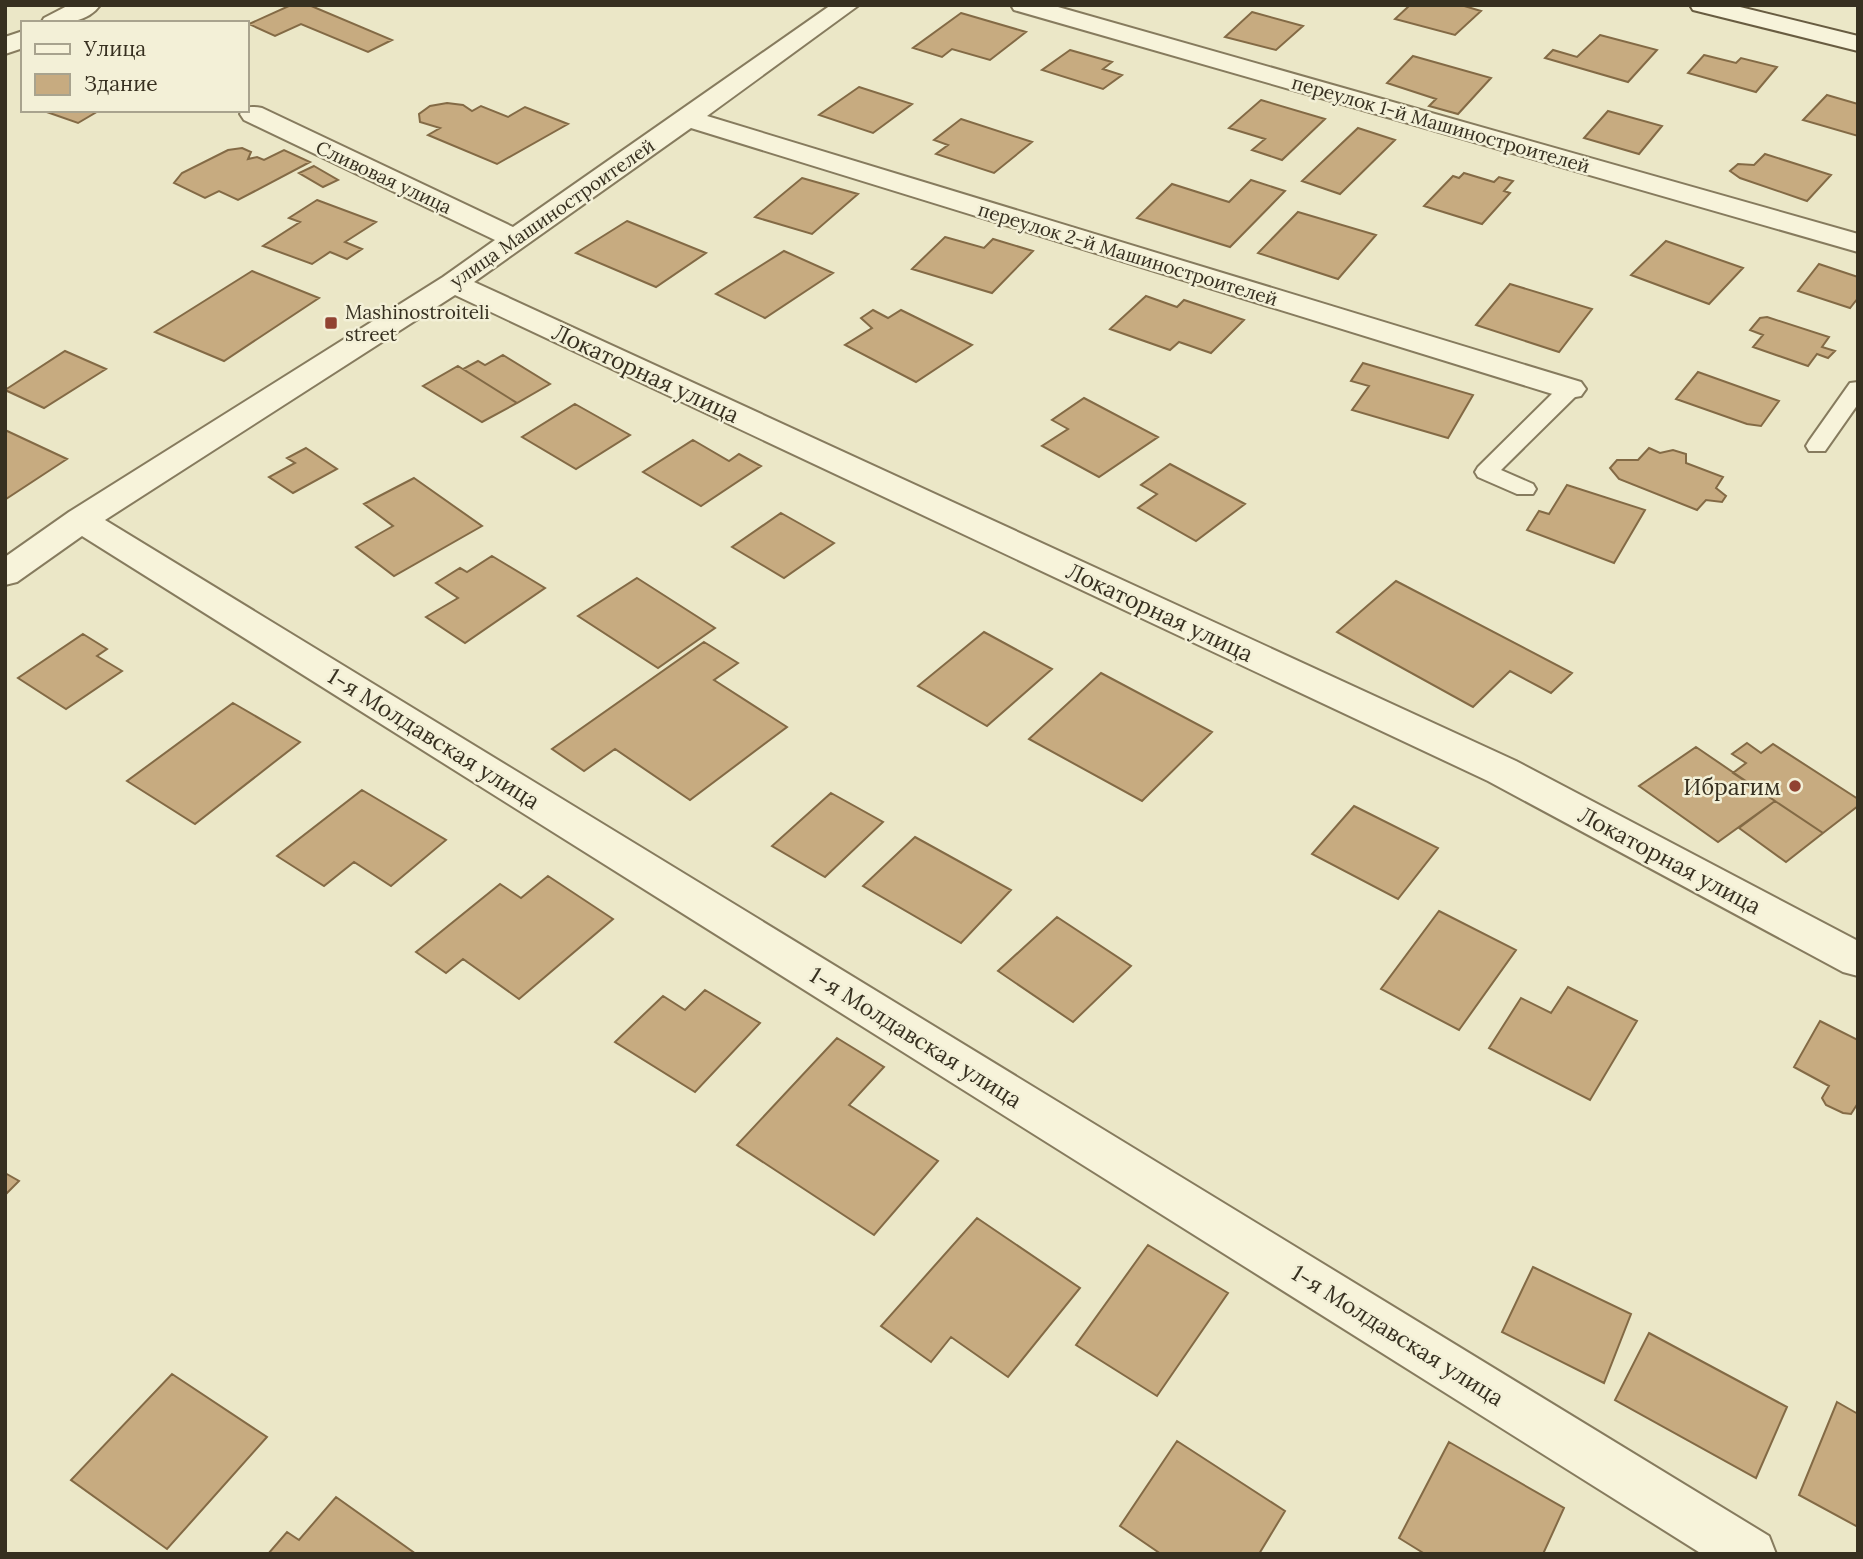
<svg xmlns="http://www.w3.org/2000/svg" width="1863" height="1559" font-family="Lora,serif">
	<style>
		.building { fill: #c7ab80; stroke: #836a45; stroke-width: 2 }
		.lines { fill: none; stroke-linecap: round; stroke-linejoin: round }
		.lane-casing { stroke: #867b5e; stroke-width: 4 }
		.street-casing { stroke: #867b5e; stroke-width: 4 }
		.secondary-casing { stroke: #685c41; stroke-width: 4 }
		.lane { fill: #f7f3da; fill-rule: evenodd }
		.street { fill: #f7f3da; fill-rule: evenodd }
		.secondary { fill: #f7f3da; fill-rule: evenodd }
		.poi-dot { fill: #914332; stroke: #f3f0d7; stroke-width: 2.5 }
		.labels { text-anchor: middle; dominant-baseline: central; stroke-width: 5; stroke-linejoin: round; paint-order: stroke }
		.far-street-label { font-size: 19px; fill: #373020; stroke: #f3f0d7 }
		.far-poi-label { font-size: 19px; fill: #373020; stroke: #f3f0d7; text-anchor: start }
		.street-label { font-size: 23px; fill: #373020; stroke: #f3f0d7 }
		.poi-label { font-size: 23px; fill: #373020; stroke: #f3f0d7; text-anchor: end }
	</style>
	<rect width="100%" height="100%" fill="#ebe7c7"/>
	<path class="building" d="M 291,5 L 309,5 L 392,40 L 368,52 L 301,24 L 275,36 L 249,24 Z
		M 1410,5 L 1461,5 L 1481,11 L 1455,35 L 1395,19 Z
		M 1252,12 L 1303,26 L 1276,50 L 1225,37 Z
		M 961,13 L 1026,32 L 990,60 L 952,49 L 942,57 L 913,48 Z
		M 1600,35 L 1657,50 L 1628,82 L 1545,58 L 1553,50 L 1577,57 Z
		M 1070,50 L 1112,62 L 1103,69 L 1122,75 L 1103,89 L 1042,70 Z
		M 1704,55 L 1736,63 L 1741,58 L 1777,67 L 1756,92 L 1688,73 Z
		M 1413,56 L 1491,78 L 1458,114 L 1429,106 L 1436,99 L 1387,83 Z
		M 859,87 L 912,104 L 873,133 L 819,115 Z
		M 1827,95 L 1858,104 L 1858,136 L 1803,120 Z
		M 1261,100 L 1325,119 L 1282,160 L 1252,150 L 1265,139 L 1229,128 Z
		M 447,103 L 463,105 L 472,111 L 481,106 L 508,117 L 525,107 L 568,124 L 497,164 L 428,135 L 440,128 L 420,122 L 419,114 L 430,106 Z
		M 41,110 L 100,110 L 78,123 Z
		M 1608,111 L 1662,126 L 1639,154 L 1584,138 Z
		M 961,119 L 1032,142 L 994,173 L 936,154 L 948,145 L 934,140 Z
		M 1358,128 L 1395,140 L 1340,194 L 1302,181 Z
		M 242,148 L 251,152 L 248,159 L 257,157 L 264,160 L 284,150 L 310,162 L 238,200 L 219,191 L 205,198 L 174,183 L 182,173 L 228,150 Z
		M 1765,154 L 1831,175 L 1807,201 L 1740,178 L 1730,171 L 1738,164 L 1754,165 Z
		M 314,166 L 338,180 L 323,187 L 299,173 Z
		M 1464,173 L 1494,182 L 1499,177 L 1513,181 L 1504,191 L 1510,193 L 1482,224 L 1424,206 L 1453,176 L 1459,178 Z
		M 802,178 L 858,194 L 812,234 L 755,217 Z
		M 1251,180 L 1285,191 L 1230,247 L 1137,218 L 1172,184 L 1229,202 Z
		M 317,200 L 376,222 L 345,242 L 362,249 L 347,259 L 330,252 L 312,264 L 263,246 L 300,222 L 289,218 Z
		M 1298,212 L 1376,235 L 1338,279 L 1258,253 Z
		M 627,221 L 706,253 L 656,287 L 576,253 Z
		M 945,237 L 984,248 L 993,239 L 1033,251 L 992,293 L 912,269 Z
		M 1666,241 L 1743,268 L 1709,304 L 1631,275 Z
		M 784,251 L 833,273 L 765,318 L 716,294 Z
		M 1819,264 L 1858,277 L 1858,298 L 1850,308 L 1798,291 Z
		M 252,271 L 319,298 L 224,361 L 155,332 Z
		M 1510,284 L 1592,309 L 1559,352 L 1476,325 Z
		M 1146,296 L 1177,307 L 1184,300 L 1244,320 L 1211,353 L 1179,342 L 1170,350 L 1110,329 Z
		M 873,310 L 888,318 L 901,310 L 972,345 L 916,382 L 845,345 L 872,328 L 861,318 Z
		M 1767,317 L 1829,337 L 1822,347 L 1835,351 L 1828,358 L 1817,354 L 1808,366 L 1753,347 L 1763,335 L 1750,330 L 1760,318 Z
		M 65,351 L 106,369 L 44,408 L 5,390 Z
		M 503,355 L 550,384 L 517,403 L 463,369 L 478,361 L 485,365 Z
		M 1363,363 L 1473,395 L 1448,438 L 1352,410 L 1369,386 L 1351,381 Z
		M 458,366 L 517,403 L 482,422 L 423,386 Z
		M 1698,372 L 1779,401 L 1761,426 L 1747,424 L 1676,399 Z
		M 1084,398 L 1158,437 L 1099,477 L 1042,446 L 1068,429 L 1052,420 Z
		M 575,404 L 630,435 L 576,469 L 522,437 Z
		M 5,430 L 67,459 L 6,499 L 5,499 Z
		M 693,440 L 729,461 L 739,454 L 761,466 L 701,506 L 643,472 Z
		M 306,448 L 337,469 L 293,493 L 269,477 L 295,463 L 287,458 Z
		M 1649,448 L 1660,453 L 1673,450 L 1686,454 L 1686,463 L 1723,477 L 1716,488 L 1726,496 L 1722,502 L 1706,500 L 1697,510 L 1619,479 L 1610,468 L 1617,460 L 1638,460 Z
		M 1170,464 L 1245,504 L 1196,541 L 1138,508 L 1157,494 L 1141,485 Z
		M 414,478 L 482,526 L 394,576 L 356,547 L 393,526 L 364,504 Z
		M 1567,485 L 1645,510 L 1614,563 L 1527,530 L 1539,511 L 1549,514 Z
		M 781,513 L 834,543 L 784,578 L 732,547 Z
		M 492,556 L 545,588 L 465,643 L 426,617 L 458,598 L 436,583 L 460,568 L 467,572 Z
		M 637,578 L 715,628 L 658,668 L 578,616 Z
		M 1396,581 L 1572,673 L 1551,693 L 1510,671 L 1473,707 L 1337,632 Z
		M 984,632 L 1052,669 L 987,726 L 918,686 Z
		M 83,634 L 107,649 L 97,656 L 122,671 L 66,709 L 18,678 Z
		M 704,642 L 738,663 L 714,680 L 787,727 L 690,800 L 615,749 L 584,771 L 552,749 Z
		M 1101,673 L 1212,732 L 1142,801 L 1029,739 Z
		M 233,703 L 300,742 L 195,824 L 127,781 Z
		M 1747,743 L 1761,753 L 1773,744 L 1858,799 L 1858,806 L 1823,833 L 1733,773 L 1746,763 L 1732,754 Z
		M 1696,747 L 1775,801 L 1718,842 L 1639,786 Z
		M 362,790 L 446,840 L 391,886 L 354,862 L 324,886 L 277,856 Z
		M 831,793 L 883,822 L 825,877 L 772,846 Z
		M 1775,801 L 1823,833 L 1786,862 L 1739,828 Z
		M 1354,806 L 1438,848 L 1398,899 L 1312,854 Z
		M 915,837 L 1011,890 L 961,943 L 863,886 Z
		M 548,876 L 613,919 L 519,999 L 463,959 L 446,973 L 416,952 L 500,884 L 521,898 Z
		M 1439,911 L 1516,950 L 1459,1030 L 1381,989 Z
		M 1057,917 L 1131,966 L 1073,1022 L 998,971 Z
		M 1568,987 L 1637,1021 L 1590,1100 L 1489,1048 L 1521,998 L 1551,1013 Z
		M 705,990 L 760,1023 L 695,1092 L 615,1042 L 663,996 L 685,1010 Z
		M 1820,1021 L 1858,1040 L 1858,1103 L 1851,1114 L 1843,1113 L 1826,1105 L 1822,1098 L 1829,1086 L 1794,1067 Z
		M 837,1038 L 884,1067 L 849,1105 L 938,1161 L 874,1235 L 737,1145 Z
		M 5,1173 L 19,1181 L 5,1195 Z
		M 977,1218 L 1080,1288 L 1008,1377 L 951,1337 L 931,1362 L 881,1326 Z
		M 1148,1245 L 1228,1293 L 1157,1396 L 1076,1345 Z
		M 1533,1267 L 1631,1314 L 1604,1383 L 1502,1332 Z
		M 1649,1333 L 1787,1407 L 1756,1478 L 1615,1400 Z
		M 172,1374 L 267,1437 L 167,1549 L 71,1480 Z
		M 1837,1402 L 1858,1414 L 1858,1527 L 1799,1495 Z
		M 1177,1441 L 1285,1511 L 1259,1554 L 1161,1554 L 1120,1526 Z
		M 1449,1442 L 1564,1508 L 1543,1554 L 1425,1554 L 1399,1538 Z
		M 336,1497 L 416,1554 L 268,1554 L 287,1532 L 299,1540 Z"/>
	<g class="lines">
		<defs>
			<path id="lane" d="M 1858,382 L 1858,404 L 1825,451 L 1809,451 L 1806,446 L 1809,441 L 1850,383 Z
				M 1570,383 L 1578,384 L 1581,389 L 1578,394 L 1501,470 L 1533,484 L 1536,489 L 1533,494 L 1517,494 L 1478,477 L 1475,472 L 1478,467 L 1562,384 Z"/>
			<path id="street" d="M 69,5 L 100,5 C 87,24 61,23 41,23 L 44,18 Z
				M 831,5 L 859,5 L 707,116 L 1581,382 L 1586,389 L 1581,396 L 1570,398 L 1559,396 L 691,128 L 474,282 L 1516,761 L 1858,941 L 1858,976 L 1843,972 L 1488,781 L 455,295 L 105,520 L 1769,1536 L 1776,1554 L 1702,1554 L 82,536 L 17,582 L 5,585 L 5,557 L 69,512 L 443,277 L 495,240 L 244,120 L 240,114 C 245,106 252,106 262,108 L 513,227 Z
				M 1011,5 L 1051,5 L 1858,234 L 1858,252 L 1014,10 Z
				M 23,31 L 23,48 L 5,54 L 5,37 Z"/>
			<path id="secondary" d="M 1690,5 L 1732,5 L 1858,36 L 1858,51 L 1693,10 Z"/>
		</defs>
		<use href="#lane" class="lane-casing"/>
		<use href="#street" class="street-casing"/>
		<use href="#secondary" class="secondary-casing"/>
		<use href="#lane" class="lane"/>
		<use href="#street" class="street"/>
		<use href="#secondary" class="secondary"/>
	</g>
	<g class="poi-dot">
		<rect x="324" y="316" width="14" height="14" rx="3.5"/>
		<circle cx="1795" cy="786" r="7"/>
	</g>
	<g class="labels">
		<g class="far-street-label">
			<text transform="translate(1441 124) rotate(16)">переулок 1-й Машиностроителей</text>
			<text transform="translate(384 177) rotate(25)">Сливовая улица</text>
			<text transform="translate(552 213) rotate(-35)">улица Машиностроителей</text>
			<text transform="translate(1128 254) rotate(17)">переулок 2-й Машиностроителей</text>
		</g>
		<g class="far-poi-label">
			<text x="345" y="312">Mashinostroiteli<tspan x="345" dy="22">street</tspan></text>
		</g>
		<g class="street-label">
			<text transform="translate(646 373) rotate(25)">Локаторная улица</text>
			<text transform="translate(1160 612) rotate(25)">Локаторная улица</text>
			<text transform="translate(434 738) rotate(32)">1-я Молдавская улица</text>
			<text transform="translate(1670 860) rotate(28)">Локаторная улица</text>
			<text transform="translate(916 1037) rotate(32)">1-я Молдавская улица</text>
			<text transform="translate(1398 1335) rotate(32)">1-я Молдавская улица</text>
		</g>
		<g class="poi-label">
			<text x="1781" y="786">Ибрагим</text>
		</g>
	</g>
	<rect width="1863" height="1559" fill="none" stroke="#373020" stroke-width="14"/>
	<rect x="21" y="21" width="228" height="91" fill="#f3f0d7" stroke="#a8a38e" stroke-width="2"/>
	<rect x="35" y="44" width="35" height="10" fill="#f7f3da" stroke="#a8a38e" stroke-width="2"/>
	<text x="84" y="56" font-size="21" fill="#373020">Улица</text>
	<rect x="35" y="74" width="35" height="21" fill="#c7ab80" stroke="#a8a38e" stroke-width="2"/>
	<text x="84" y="91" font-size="21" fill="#373020">Здание</text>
</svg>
